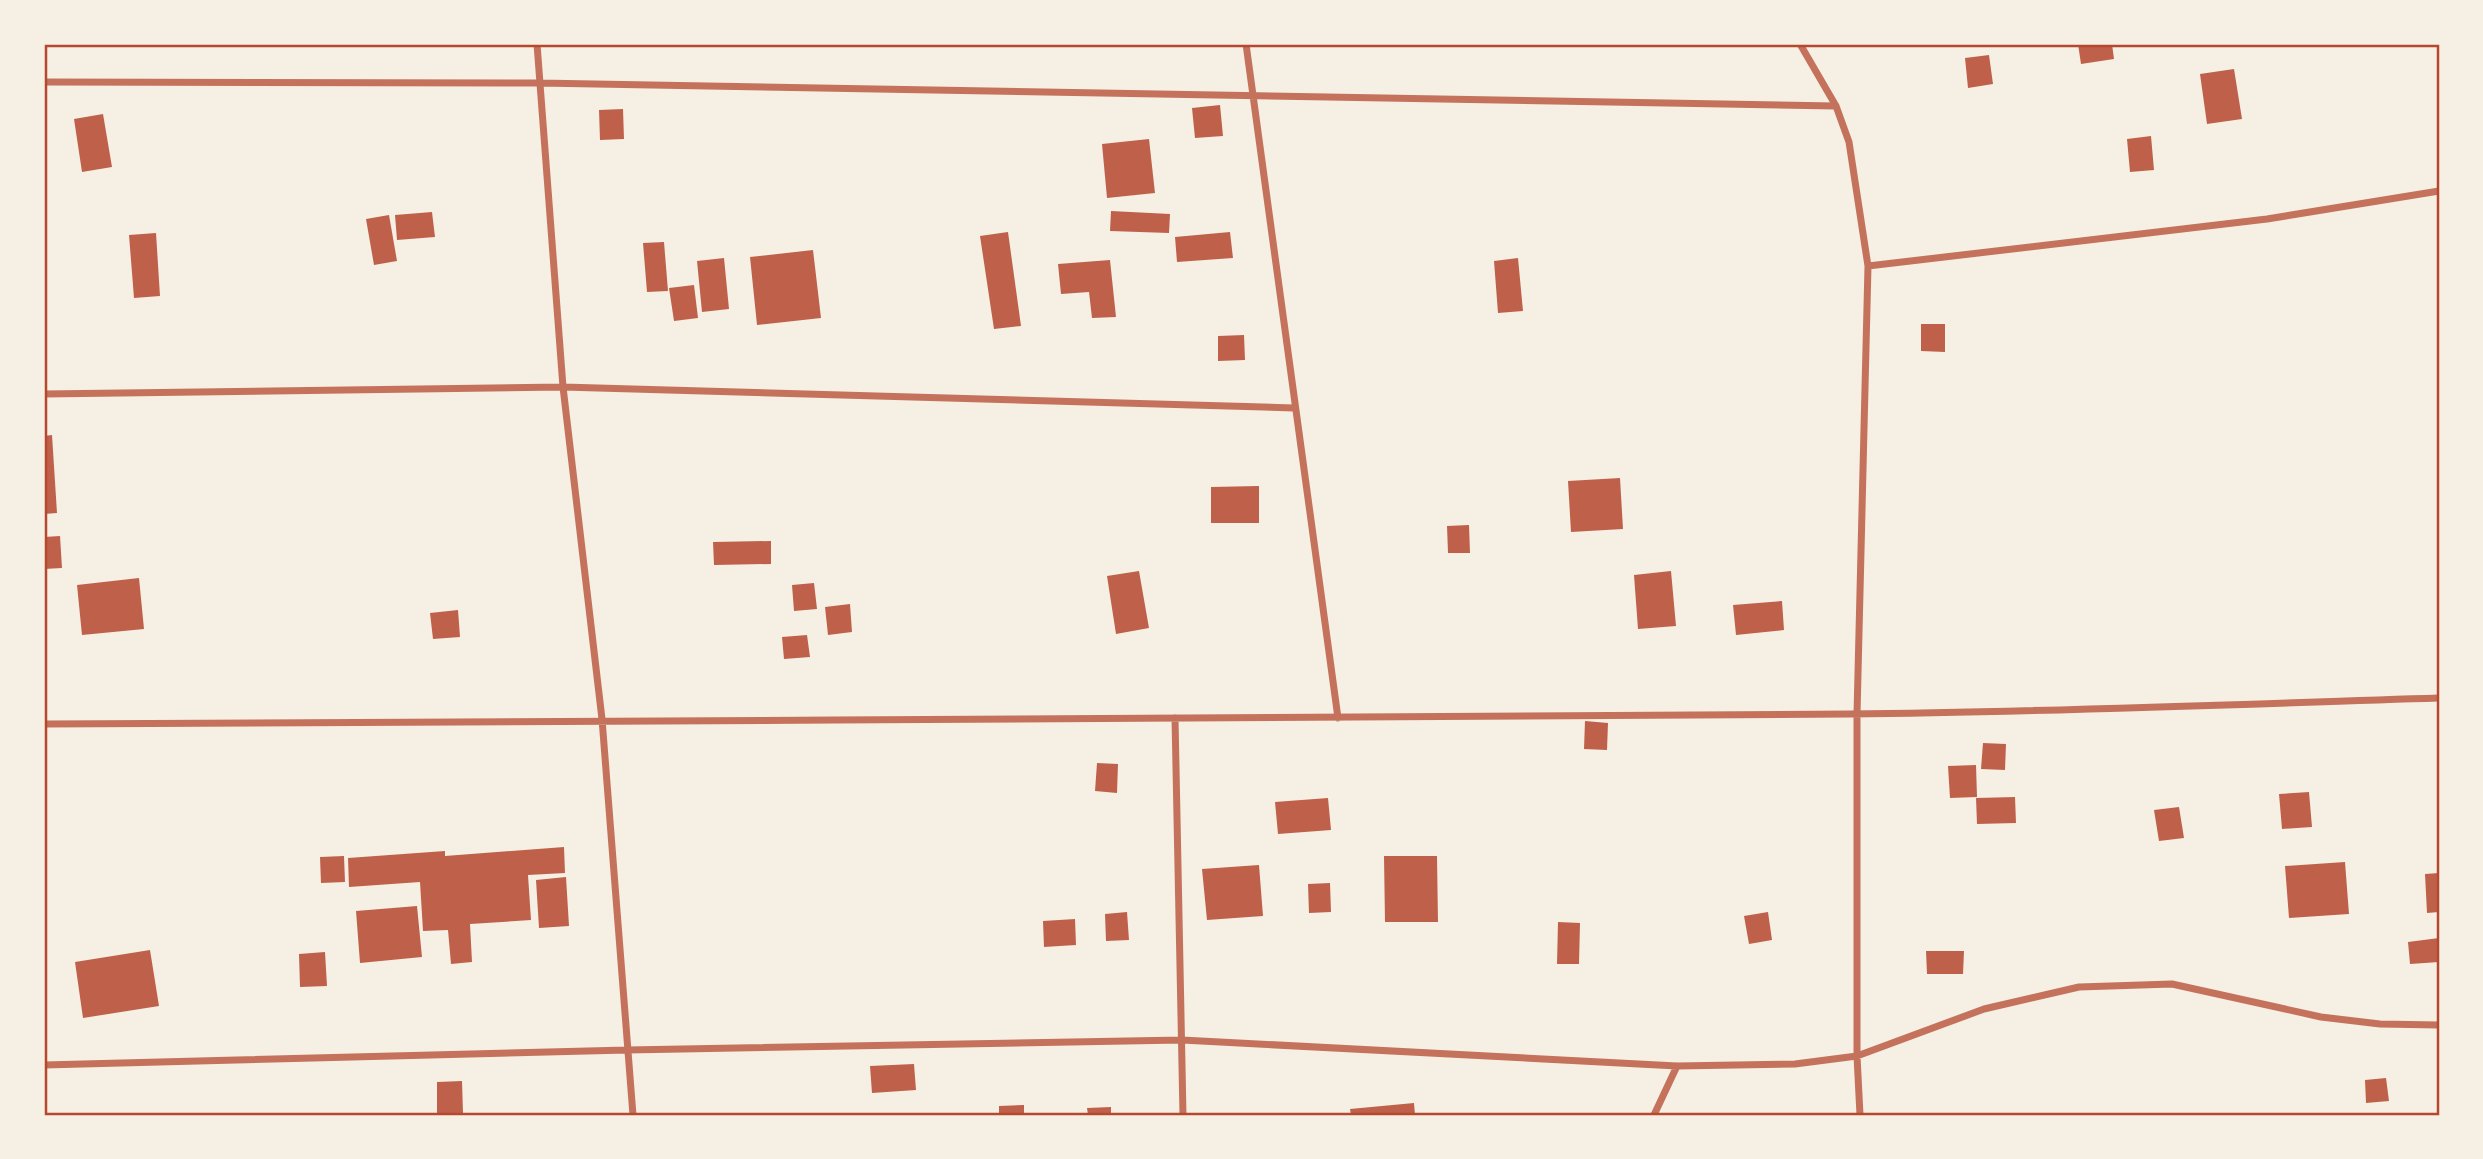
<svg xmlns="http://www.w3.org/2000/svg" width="2483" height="1159" font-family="Cabin,sans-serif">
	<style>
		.building { fill: #bf614a }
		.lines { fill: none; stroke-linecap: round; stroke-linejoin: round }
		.minor { stroke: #c5725c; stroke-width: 7 }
		.neatline { fill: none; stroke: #b5482f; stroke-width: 2.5 }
	</style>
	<rect width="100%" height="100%" fill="#f6efe4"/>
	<path class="building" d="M 2078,44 L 2112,44 L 2114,59 L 2081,64 Z
		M 1989,55 L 1993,84 L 1968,88 L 1965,58 Z
		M 2234,69 L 2242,119 L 2207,124 L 2200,74 Z
		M 1220,105 L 1223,136 L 1195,138 L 1192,108 Z
		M 623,109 L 624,139 L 600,140 L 599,110 Z
		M 103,114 L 112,167 L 82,172 L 74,119 Z
		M 2151,136 L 2154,170 L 2130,172 L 2127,139 Z
		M 1149,139 L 1155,193 L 1107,198 L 1102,144 Z
		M 1111,211 L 1170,214 L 1169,233 L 1110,231 Z
		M 432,212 L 435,237 L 397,240 L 395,215 Z
		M 389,215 L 397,261 L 374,265 L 366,219 Z
		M 1008,232 L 1021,326 L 994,329 L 980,236 Z
		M 1230,232 L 1233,258 L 1177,262 L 1175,237 Z
		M 156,233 L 160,296 L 134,298 L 129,235 Z
		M 664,242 L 668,291 L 647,292 L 643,243 Z
		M 813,250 L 821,318 L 757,325 L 750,257 Z
		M 724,258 L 729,309 L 702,312 L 697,261 Z
		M 1518,258 L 1523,311 L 1498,313 L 1494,261 Z
		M 1110,260 L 1116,317 L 1092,318 L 1089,292 L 1061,294 L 1058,264 Z
		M 694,285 L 698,318 L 674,321 L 669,288 Z
		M 1921,324 L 1945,324 L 1945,352 L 1921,351 Z
		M 1244,335 L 1245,360 L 1218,361 L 1218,336 Z
		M 52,435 L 57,513 L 44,514 L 44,436 Z
		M 1620,478 L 1623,529 L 1571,532 L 1568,481 Z
		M 1259,486 L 1259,523 L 1211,523 L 1211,487 Z
		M 1469,525 L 1470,553 L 1448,553 L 1447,526 Z
		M 60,536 L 62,568 L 44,569 L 44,537 Z
		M 771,541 L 771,564 L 714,565 L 713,542 Z
		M 1139,571 L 1149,628 L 1116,634 L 1107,576 Z
		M 1671,571 L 1676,626 L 1638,629 L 1634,575 Z
		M 139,578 L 144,629 L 82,635 L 77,585 Z
		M 814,583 L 817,609 L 794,611 L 792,585 Z
		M 1782,601 L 1784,630 L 1736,635 L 1733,605 Z
		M 850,604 L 852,632 L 828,635 L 825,607 Z
		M 458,610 L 460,637 L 433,639 L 430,613 Z
		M 807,635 L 810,657 L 784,659 L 782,637 Z
		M 1585,721 L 1608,723 L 1607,750 L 1584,749 Z
		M 1983,743 L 2006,744 L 2005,770 L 1981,769 Z
		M 1097,763 L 1118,764 L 1117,793 L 1095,791 Z
		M 1976,765 L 1977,797 L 1950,798 L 1948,766 Z
		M 2309,792 L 2312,827 L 2282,829 L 2279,794 Z
		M 2015,797 L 2016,823 L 1977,824 L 1976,798 Z
		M 1328,798 L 1331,830 L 1278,834 L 1275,802 Z
		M 2179,807 L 2184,838 L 2159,841 L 2154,810 Z
		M 564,847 L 565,873 L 528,875 L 531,920 L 470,924 L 472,962 L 451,964 L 448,930 L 423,931 L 420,882 L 349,887 L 348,858 L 445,851 L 445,856 Z
		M 344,856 L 345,882 L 321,883 L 320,857 Z
		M 1384,856 L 1437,856 L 1438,922 L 1385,922 Z
		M 2345,862 L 2349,914 L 2289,918 L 2285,866 Z
		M 1259,865 L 1263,916 L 1207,920 L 1202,869 Z
		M 2439,873 L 2439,912 L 2427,913 L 2425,874 Z
		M 566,877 L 569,926 L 539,928 L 536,880 Z
		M 1330,883 L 1331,912 L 1309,913 L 1308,884 Z
		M 417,906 L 422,957 L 360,963 L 356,911 Z
		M 1127,912 L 1129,940 L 1106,941 L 1105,914 Z
		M 1768,912 L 1772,940 L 1749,944 L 1744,916 Z
		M 1075,919 L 1076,945 L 1044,947 L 1043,921 Z
		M 1558,922 L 1580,923 L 1579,964 L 1557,964 Z
		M 2439,938 L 2439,962 L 2410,964 L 2408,942 Z
		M 150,950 L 159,1006 L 83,1018 L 75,962 Z
		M 1926,951 L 1964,951 L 1963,974 L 1927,974 Z
		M 325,952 L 327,986 L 300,987 L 299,954 Z
		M 914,1064 L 916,1090 L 872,1093 L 870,1066 Z
		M 2386,1078 L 2389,1101 L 2366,1103 L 2365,1080 Z
		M 462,1081 L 463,1113 L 437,1114 L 437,1082 Z
		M 1414,1103 L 1415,1115 L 1351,1115 L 1350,1109 Z
		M 1024,1105 L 1024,1115 L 999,1115 L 999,1106 Z
		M 1111,1107 L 1111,1115 L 1088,1115 L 1087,1108 Z"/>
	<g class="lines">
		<path class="minor" d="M 537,44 L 563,387 L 602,719 L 633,1115
			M 1246,44 L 1338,718
			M 1800,44 L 1836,106 L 1849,142 L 1868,266 L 2267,219 L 2439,191
			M 44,82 L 539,83 L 1836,106
			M 44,394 L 563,387 L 1294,408
			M 1175,718 L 1183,1115
			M 44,724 C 646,719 1248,721 1850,714 C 2046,712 2243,704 2439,698
			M 44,1065 L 627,1050 L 1182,1040 L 1677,1066 L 1795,1064 L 1857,1056 L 1984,1009 L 2079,987 L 2172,984 L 2321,1017 L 2380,1024 L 2439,1025
			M 1654,1115 L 1677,1066
			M 1860,1115 L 1857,1056 L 1857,714 L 1868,266"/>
	</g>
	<rect width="2483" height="1159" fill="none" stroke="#f6efe4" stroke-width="91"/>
	<rect x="46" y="46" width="2392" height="1068" class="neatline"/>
</svg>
